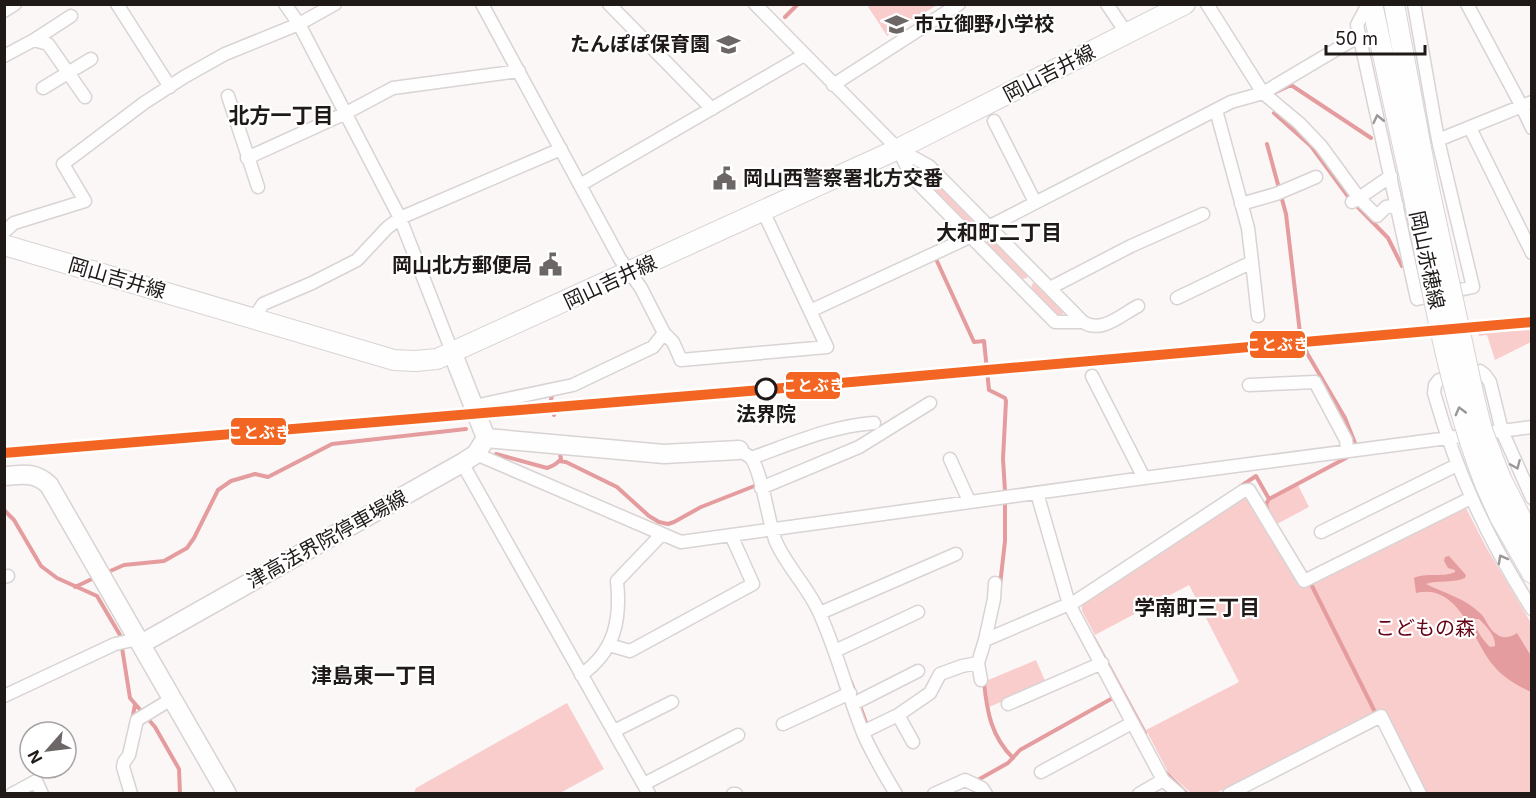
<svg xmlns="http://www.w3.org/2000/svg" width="1536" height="798" font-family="Inter,'Noto Sans JP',sans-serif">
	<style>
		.green { fill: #facdcd }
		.water { fill: #e59c9e; fill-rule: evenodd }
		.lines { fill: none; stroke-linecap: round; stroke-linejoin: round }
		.stream { stroke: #e59c9e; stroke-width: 4 }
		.street-casing { stroke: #d9d3d3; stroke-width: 15 }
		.secondary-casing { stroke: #d9d3d3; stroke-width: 21 }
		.primary-casing { stroke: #d9d3d3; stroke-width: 22 }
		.street { stroke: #fefefe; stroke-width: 12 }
		.secondary { stroke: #fefefe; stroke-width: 18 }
		.primary { stroke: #fefefe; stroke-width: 20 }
		.primary-bridge-casing { stroke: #d9d3d3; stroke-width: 22; stroke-linecap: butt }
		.primary-bridge { stroke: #fefefe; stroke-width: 20 }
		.rail-1-casing { stroke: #fff; stroke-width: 15 }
		.rail-1 { stroke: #f26522; stroke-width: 10 }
		.oneway { stroke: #9a9796 }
		.stop-dot { fill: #fff; stroke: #1f1918; stroke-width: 3 }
		.labels { text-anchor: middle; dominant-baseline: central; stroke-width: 4.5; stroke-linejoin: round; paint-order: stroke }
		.poi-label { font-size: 20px; font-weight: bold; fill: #1f1918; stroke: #fff; text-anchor: start }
		.street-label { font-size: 20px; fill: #1f1918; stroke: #fff }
		.stop-label { font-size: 20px; font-weight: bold; fill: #1f1918; stroke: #fff }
		.park-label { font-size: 20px; fill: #640016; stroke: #fff }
		.neighbourhood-label { font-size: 21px; font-weight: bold; fill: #1f1918; stroke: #fff }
		.line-badge { stroke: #fff; stroke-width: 2 }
		.badge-label { font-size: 16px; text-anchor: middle; font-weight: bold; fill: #fff }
	</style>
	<rect width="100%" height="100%" fill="#fbf7f7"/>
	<path class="green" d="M 867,5 L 937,5 L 887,36 Z
		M 938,184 L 972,218 L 974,222 L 972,226 L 967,226 L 934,192 L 934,186 Z
		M 989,239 L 994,240 L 1028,274 L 1027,278 L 1021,279 L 987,246 L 987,241 Z
		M 1036,282 L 1064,312 L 1062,315 L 1057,315 L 1031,289 L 1032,284 Z
		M 1531,330 L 1531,342 L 1495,360 L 1487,335 L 1479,336 L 1478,333 Z
		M 1298,485 L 1309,507 L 1277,524 L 1268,510 L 1267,504 L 1269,501 Z
		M 1243,496 L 1248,497 L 1301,587 L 1460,507 L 1466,508 L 1486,547 L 1531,623 L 1531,793 L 1424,793 L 1382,710 L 1216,793 L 1191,793 L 1168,772 L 1146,730 L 1239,682 L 1189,585 L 1095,635 L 1082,611 L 1082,603 Z
		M 1036,660 L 1046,683 L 989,707 L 986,681 Z
		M 567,703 L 604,769 L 560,793 L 414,793 L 416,788 Z"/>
	<path class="water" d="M 1449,556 L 1466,575 L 1465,578 C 1455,583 1437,580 1426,584 C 1444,593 1465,598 1481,614 C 1486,619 1489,629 1495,633 C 1502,639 1510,638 1517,633 L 1531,656 L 1531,692 C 1518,686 1502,677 1493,665 C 1472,640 1460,583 1416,593 L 1414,578 C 1426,572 1442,578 1455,572 L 1455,570 L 1448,568 L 1444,561 L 1445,557 ZM 1475,619 L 1479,619 C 1486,626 1496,636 1495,646 L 1490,647 C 1483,640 1474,629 1475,619 Z"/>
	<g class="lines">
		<path class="stream" d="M 785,17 L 798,4
			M 1276,92 L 1291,85 L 1371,138
			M 1274,113 L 1311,146 L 1350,199 L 1388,238 L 1402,266
			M 1267,144 L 1286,214 L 1300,333 L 1307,353 L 1345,418 L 1355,443
			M 936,259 L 974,342 L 984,341 L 989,390 L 1005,398 L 1006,401 L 1003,459 L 1005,491
			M 551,399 L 552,396
			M 553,412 L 554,415
			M 496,454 L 547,468 C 553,466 557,464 561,459 L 560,454
			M 559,461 L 566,462 L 617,487 L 649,516 L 659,522 L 668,524 L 674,522 L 701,507 L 757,485
			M 1241,486 L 1256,476 L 1269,499 L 1346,458
			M 4,510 L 14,520 L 41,566 L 57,578 L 97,596 L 120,635 L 130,698 L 155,727 L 179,769 L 180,794
			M 1268,512 L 1266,504 L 1269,499
			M 108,572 L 124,565 L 164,561 L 187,548 L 194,538 L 218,490 L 231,481 L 255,474 L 268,477 L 332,444 L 466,429
			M 1310,582 L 1377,716
			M 1000,585 L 1005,541 L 1005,501
			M 75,587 L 94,578
			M 1093,637 L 1145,733
			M 851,682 L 868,728
			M 984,682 C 987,712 991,736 1013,758
			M 132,721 L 135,704
			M 1165,772 L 1187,794
			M 976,781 L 1008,763 L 1020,750 L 1111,699 L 1114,699"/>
		<defs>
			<path id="street" d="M 117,4 L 170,87
				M 285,4 L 299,24 L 400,218 L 453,354
				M 482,4 L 620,259 L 641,288 L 664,333 L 673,342 L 681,360 L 827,347 L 810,311
				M 609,4 L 712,109
				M 755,4 L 898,149 L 912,177 L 1055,322 L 1083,322 L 929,166 L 898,149
				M 1107,4 L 1127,34
				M 1207,4 L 1263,93 L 1299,123 L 1321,146 L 1359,198 L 1391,176
				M 1368,4 L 1357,25 L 1417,299 L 1473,287 L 1438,140 L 1414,4
				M 1467,4 L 1521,105 L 1532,128
				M 4,11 L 15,4
				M 34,40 L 71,16
				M 4,56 L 34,40 L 48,44 L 85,97
				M 833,85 L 959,4
				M 43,88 L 91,59
				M 228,96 L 258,187
				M 994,121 L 1035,202
				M 1470,128 L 1532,253
				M 1438,140 L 1532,102
				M 247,158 L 346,113 L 393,88 L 519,71
				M 580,185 L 804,55
				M 1352,202 L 1359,198 L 1377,216 L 1386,207 L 1397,205
				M 1241,204 L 1276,194 L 1316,177
				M 763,211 L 810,311 L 959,242 L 1231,102 L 1263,93 L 1359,36
				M 4,232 L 14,223 L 85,201 L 63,164 L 144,103 L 184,77 L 225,54 L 299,24 L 335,4
				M 1252,262 L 1258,316
				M 1050,288 L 1131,246 L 1203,214
				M 1177,298 L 1252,262 L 1248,228 L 1216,110
				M 254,318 L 263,304 L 312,283 L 357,260 L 387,228 L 400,218 L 561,149
				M 1083,322 C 1101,334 1121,315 1138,306
				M 1092,376 L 1144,478
				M 1249,385 L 1315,382 L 1346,440 L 1347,450
				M 474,406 L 573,385 L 653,347 L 664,333
				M 739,450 C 743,453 748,455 751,458 C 762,471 768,522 776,542 C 787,567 808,587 819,612 C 837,651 847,693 863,733 C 872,754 884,774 896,794
				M 476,454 L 681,542 L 1144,478 L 1532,427
				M 751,458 C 791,444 831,426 874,423
				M 950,459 L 969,501
				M 462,463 L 649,794
				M 761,488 L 859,447 L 930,403
				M 1037,493 L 1069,604 L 1163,780 L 1179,794
				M 1532,498 L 1502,431 L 1490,382 L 1485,375 L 1480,371 L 1439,380 L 1435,385 L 1434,393 C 1457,474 1487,538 1532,609
				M 1321,532 L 1457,465
				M 4,577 L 8,576
				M 820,613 L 956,554
				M 985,640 L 994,599 L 995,583
				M 609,645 L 630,651 L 753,584 L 731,535
				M 835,651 L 918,612
				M 978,663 L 981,680
				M 581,675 C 615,651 621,620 617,581 L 662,534
				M 4,696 L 115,644 L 138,639
				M 853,704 L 918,671
				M 1008,704 L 1102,663
				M 898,715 L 913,742
				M 783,724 L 850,693
				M 614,731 L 672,702
				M 863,732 L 898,715 L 930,693 L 940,674 L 962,666 L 978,663 L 985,640 L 1076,601 L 1243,491 L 1249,490 L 1304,581 L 1471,498
				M 1041,772 L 1132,723
				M 644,784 L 738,735
				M 12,794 L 36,781 L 42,794
				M 131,794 L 123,767 L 124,762 L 129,755 L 137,720 L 173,698
				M 733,794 L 736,794
				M 934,794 L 965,780 L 982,788 L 986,794
				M 1139,794 L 1163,780
				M 1229,794 L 1381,716 L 1420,794"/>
			<path id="secondary" d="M 453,354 L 486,438
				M 486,438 L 664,454 L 739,450
				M 4,476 C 23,475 34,471 49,485 L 227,794
				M 141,644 L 462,463 L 476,454 L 486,438"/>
			<path id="primary" d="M 1372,4 L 1410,178
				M 1394,4 L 1426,175
				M 4,245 L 394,360 L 415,361 L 437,359 L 898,149 L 1185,4
				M 1501,479 L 1532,540
				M 1486,486 L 1500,517 L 1532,573"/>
		</defs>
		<use href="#street" class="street-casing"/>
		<use href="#secondary" class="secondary-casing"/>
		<use href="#primary" class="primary-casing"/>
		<use href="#street" class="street"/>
		<use href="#secondary" class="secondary"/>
		<use href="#primary" class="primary"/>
		<defs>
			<path id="primary-bridge" d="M 1426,175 L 1475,402 L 1482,430 L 1501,479
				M 1410,178 C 1431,281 1447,387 1486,486"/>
		</defs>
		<use href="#primary-bridge" class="primary-bridge-casing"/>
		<use href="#primary-bridge" class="primary-bridge"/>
		<defs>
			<path id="rail-1" d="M 4,453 L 772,389 L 1532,322"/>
		</defs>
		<use href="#rail-1" class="rail-1-casing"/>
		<use href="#rail-1" class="rail-1"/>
	</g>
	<defs><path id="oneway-chevron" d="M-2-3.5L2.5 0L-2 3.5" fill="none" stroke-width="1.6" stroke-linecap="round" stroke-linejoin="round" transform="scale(1.5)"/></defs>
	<g class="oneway">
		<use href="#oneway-chevron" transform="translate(1378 119) rotate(-103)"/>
		<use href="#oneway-chevron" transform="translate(1460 411) rotate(-105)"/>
		<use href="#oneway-chevron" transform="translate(1516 465) rotate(67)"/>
		<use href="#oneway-chevron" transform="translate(1502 559) rotate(-119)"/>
	</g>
	<defs>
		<symbol id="school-bare" viewBox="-9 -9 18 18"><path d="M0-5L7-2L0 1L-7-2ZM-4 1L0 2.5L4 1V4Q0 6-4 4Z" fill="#6c6766" stroke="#fff" stroke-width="2.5" paint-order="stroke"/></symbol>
		<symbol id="civic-bare" viewBox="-9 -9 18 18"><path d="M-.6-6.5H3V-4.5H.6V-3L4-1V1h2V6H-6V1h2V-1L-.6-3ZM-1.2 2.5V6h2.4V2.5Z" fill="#6c6766" stroke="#fff" stroke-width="2.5" paint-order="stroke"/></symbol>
	</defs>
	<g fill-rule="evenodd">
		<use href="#school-bare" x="880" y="8" width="33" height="33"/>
		<use href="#school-bare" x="712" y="28" width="33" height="33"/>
		<use href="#civic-bare" x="708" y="162" width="33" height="33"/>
		<use href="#civic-bare" x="534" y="248" width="33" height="33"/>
	</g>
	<circle class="stop-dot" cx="766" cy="389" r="10"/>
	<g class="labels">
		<g class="poi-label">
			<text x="914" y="24">市立御野小学校</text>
			<text x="710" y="44" text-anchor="end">たんぽぽ保育園</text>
			<text x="743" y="178">岡山西警察署北方交番</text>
			<text x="532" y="265" text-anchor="end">岡山北方郵便局</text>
		</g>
		<g class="street-label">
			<text transform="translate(1049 73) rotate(-27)">岡山吉井線</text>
			<text transform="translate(1427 260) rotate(78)">岡山赤穂線</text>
			<text transform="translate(117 278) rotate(16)">岡山吉井線</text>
			<text transform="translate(610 282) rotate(-25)">岡山吉井線</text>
			<text transform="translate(327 539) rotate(-29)">津高法界院停車場線</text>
		</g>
		<g class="stop-label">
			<text x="766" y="414">法界院</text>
		</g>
		<g class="park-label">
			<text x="1425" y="628">こどもの森</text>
		</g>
		<g class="neighbourhood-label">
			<text x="281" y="115">北方一丁目</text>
			<text x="999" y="232">大和町二丁目</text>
			<text x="1197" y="607">学南町三丁目</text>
			<text x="374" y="675">津島東一丁目</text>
		</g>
	</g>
	<g class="line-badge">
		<rect x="1249" y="330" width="57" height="29" rx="6" fill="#f26522"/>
		<rect x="785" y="371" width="56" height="29" rx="6" fill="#f26522"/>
		<rect x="230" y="417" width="57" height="29" rx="6" fill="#f26522"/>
	</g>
	<g class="badge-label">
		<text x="1277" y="350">ことぶき</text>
		<text x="813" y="391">ことぶき</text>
		<text x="259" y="438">ことぶき</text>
	</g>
	<rect width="1536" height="798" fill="none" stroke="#1f1918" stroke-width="12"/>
	<g transform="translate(48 750) rotate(242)"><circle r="28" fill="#ffffff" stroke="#a5a3a3" stroke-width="1.5"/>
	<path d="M0-4.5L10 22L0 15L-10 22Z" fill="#6c6766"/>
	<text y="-9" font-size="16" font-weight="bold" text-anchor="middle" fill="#1f1918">N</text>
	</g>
	<path d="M1326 45v9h99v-9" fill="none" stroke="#1f1918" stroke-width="3"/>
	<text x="1335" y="45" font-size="18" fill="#1f1918" stroke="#ffffff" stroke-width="4.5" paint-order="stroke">50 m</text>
</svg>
